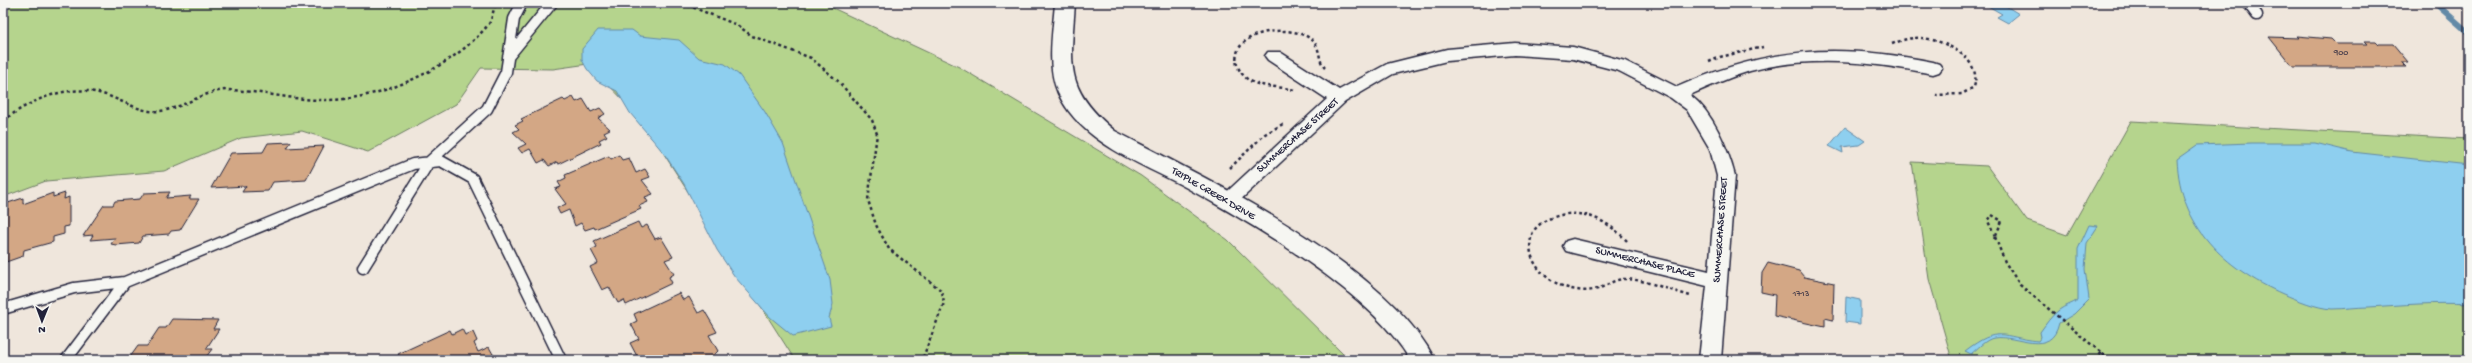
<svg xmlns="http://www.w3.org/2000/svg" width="2472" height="363" font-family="'Gochi Hand',sans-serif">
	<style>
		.green { fill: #b5d48d; stroke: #6c7b64 }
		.water { fill: #8ecfef; stroke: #638aa7 }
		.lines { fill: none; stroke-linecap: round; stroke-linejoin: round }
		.stream { stroke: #638aa7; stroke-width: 6 }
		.building { fill: #d3a785; stroke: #22223b }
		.service-casing { stroke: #22223b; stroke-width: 13 }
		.minor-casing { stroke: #22223b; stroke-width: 3 }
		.tertiary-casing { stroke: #22223b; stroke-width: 3 }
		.path { stroke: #22223b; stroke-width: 2.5; stroke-dasharray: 3 3; stroke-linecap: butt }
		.service { stroke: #f6f6f2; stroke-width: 10 }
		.minor { fill: #f6f6f2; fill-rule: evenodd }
		.tertiary { fill: #f6f6f2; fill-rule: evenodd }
		.labels { text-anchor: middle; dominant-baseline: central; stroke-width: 3; stroke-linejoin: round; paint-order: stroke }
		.number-label { font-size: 9px; fill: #4e434e }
		.street-label { font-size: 11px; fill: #22223b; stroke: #f6f6f2 }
	</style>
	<rect width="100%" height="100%" fill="#efe6dc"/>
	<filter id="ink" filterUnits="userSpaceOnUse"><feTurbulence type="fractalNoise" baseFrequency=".025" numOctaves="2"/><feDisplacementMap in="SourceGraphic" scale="8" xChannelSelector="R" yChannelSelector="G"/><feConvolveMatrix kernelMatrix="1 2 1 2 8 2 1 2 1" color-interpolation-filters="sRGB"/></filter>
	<g filter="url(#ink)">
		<path class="green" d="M 3,3 L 822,3 L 959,67 L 1141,176 L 1228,240 L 1349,360 L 795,360 L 641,118 L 588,64 L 553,69 L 481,68 L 456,104 L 368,152 L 302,131 L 241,138 L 164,171 L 46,181 L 3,197 Z
			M 2131,121 L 2469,139 L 2469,360 L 1952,360 L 1929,279 L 1912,162 L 1987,166 L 2027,221 L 2067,235 Z"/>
		<path class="water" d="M 1983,3 L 2001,3 L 2019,14 L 2008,23 L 1997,17 L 2002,14 Z
			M 598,30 L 632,30 L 640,36 L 679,40 L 699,58 L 725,64 L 739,75 L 765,112 L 783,143 L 830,280 L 833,304 L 829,318 L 831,326 L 793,336 L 770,317 L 735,277 L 717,250 L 684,184 L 663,152 L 630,113 L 617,91 L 597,81 L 587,69 L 582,60 L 582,49 Z
			M 1845,127 L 1865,141 L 1859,145 L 1842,147 L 1843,153 L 1829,146 Z
			M 2252,143 L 2315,143 L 2352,152 L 2469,165 L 2469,304 C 2436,302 2402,305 2369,307 C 2357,307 2344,309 2332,309 C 2316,308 2298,300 2283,294 C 2224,268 2180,227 2177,159 L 2197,145 Z
			M 2089,225 L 2098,226 L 2087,243 L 2085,269 L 2089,299 L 2074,314 L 2059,323 C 2051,359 2016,334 1994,338 C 1986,339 1977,349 1971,354 L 1965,351 C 1999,325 2001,337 2038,341 L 2041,337 L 2040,332 C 2046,324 2051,316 2059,310 C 2064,306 2072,304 2078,300 L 2078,249 Z
			M 1846,297 L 1860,300 L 1860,324 L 1845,322 Z"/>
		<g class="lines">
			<path class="stream" d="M 2435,3 L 2469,33"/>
		</g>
		<path class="building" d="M 2297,36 L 2331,39 L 2336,44 L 2367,44 L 2364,41 L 2376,41 L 2379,44 L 2393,44 L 2408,62 L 2401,62 L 2406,67 L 2293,67 L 2269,37 L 2299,38 Z
			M 573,97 L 576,102 L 583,99 L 591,112 L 600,108 L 605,114 L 598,118 L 610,129 L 604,132 L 607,136 L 599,140 L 601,143 L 558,164 L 557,162 L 549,166 L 544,160 L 538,163 L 530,149 L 522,153 L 518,148 L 526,144 L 513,132 L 519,129 L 515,125 L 523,121 L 521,119 L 563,99 L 565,101 Z
			M 291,142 L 287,148 L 324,146 L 306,180 L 273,182 L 268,191 L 242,192 L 246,186 L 211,188 L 231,153 L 263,152 L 268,143 Z
			M 619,155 L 622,160 L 629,158 L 636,173 L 645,169 L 650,177 L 642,180 L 653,194 L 645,197 L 648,202 L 639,206 L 641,209 L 595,229 L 594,227 L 585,230 L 581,223 L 575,226 L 569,210 L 560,214 L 557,208 L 566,204 L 555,189 L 561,187 L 558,182 L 566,178 L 565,175 L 609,156 L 611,159 Z
			M 170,192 L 166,198 L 191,196 L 189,199 L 199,199 L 180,230 L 171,231 L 169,234 L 143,236 L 139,243 L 116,245 L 111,244 L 115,238 L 90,240 L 93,235 L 83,236 L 104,205 L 113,205 L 115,201 L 140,199 L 144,193 Z
			M 53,193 L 53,197 L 65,193 L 64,199 L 69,197 L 69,226 L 64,227 L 64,234 L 53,237 L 53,242 L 24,250 L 23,256 L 6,262 L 6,256 L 3,257 L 3,210 L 8,208 L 8,203 L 23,198 L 23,204 Z
			M 638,222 L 641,228 L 647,225 L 655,239 L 661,237 L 673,257 L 665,260 L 674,274 L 669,277 L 672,283 L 626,305 L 624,300 L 618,303 L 609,287 L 602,290 L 590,267 L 598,263 L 591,250 L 597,247 L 594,241 Z
			M 1768,263 L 1799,271 L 1804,277 L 1834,283 L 1833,320 L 1825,318 L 1825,327 L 1774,316 L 1775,295 L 1761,292 L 1762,273 Z
			M 679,293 L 683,300 L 689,297 L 698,313 L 704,310 L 717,332 L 709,335 L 718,351 L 714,355 L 717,360 L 639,360 L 630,343 L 639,339 L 631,324 L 637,321 L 634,314 Z
			M 172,319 L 218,320 L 213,329 L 219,329 L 206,349 L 212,349 L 204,360 L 128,360 L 138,346 L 147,346 L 159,328 L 166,328 Z
			M 462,329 L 465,335 L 473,332 L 477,341 L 474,343 L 478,352 L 489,347 L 494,356 L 484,360 L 394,360 L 400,357 L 398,354 L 450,330 L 452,334 Z"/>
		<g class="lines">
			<defs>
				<path id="service" d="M 2248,3 L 2257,15
					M 508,57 L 552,3
					M 363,268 L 429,162 L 487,109 L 506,72 L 514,19 L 522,3
					M 3,309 L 74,288 L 125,282 L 413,164 L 441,161 L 473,179 L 561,360
					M 66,360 L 125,282"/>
				<path id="minor" d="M 1515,43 L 1573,47 L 1625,61 L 1677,87 C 1767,47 1837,43 1933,62 L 1939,64 L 1942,68 L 1939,72 L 1933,74 C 1874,62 1809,55 1750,71 C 1730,77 1710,86 1690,95 C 1713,112 1728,149 1735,176 L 1721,360 L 1699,360 L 1707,286 L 1573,253 L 1566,251 L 1563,246 L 1566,241 L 1573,239 L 1709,271 L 1717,176 L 1710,149 L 1687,110 L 1671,98 L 1619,71 L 1573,59 L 1515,55 L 1447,61 L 1393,74 L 1345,102 L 1235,205 L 1228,207 L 1221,205 L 1218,200 L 1327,99 L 1268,60 L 1265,56 L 1268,52 L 1280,52 L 1339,90 L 1387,64 L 1447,49 Z"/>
				<path id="tertiary" d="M 1055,3 L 1075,3 C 1071,65 1063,88 1115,131 C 1209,180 1387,265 1435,360 L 1410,360 C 1372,293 1254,225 1187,188 C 1141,163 1081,143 1058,93 C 1046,66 1053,31 1055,3 Z"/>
			</defs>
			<use href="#service" class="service-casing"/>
			<use href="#minor" class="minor-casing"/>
			<use href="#tertiary" class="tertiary-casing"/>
			<path class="path" d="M 682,3 L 737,25 L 752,36 L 811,58 L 839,82 L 872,120 L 877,134 L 868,200 L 876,225 L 889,249 L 942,291 L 944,303 L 922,360
				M 1892,44 C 1902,40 1911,37 1922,38 C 1945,40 1983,59 1974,87 L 1962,94 L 1936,95
				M 1709,62 L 1720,57 L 1763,47
				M 1294,90 C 1272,84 1248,91 1237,65 C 1229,30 1290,23 1311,39 C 1322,48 1317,60 1325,68
				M 3,121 C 29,101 65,84 99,93 C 116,97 131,108 150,111 C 178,114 201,90 228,90 C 260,91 292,100 324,100 C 379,101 453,68 488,25 C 493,19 492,10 497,3
				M 1230,168 L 1265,134 L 1283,124
				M 1992,215 L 2002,221 L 1995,237 L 1988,221 Z
				M 1995,237 L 2005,262 L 2020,285 L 2110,360
				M 1994,239 L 1995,237
				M 1627,241 C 1608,221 1583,207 1554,217 C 1544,220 1533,227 1531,238 C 1524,271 1564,295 1593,290 C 1606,288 1613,278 1627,279 C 1647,280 1671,291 1691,296
				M 2095,360 L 2101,352"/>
			<use href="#service" class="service"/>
			<use href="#minor" class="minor"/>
			<use href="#tertiary" class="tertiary"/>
		</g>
	</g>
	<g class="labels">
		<g class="number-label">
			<text x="2341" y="53">900</text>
			<text x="1801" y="294">1713</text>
		</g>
		<g class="street-label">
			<text transform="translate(1298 136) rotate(-42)">SUMMERCHASE STREET</text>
			<text transform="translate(1213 194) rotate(30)">TRIPLE CREEK DRIVE</text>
			<text transform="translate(1721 230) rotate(-86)">SUMMERCHASE STREET</text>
			<text transform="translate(1645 263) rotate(14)">SUMMERCHASE PLACE</text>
		</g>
	</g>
	<rect width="2472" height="363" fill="none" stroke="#f6f6f2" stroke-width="16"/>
	<rect x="8" y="8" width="2456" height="347" fill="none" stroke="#22223b" stroke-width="1.5" filter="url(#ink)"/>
	<g transform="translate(42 321) rotate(181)" stroke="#f6f6f2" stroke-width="3" paint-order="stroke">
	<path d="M0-3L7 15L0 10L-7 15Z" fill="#22223b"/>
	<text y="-6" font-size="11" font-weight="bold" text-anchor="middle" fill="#22223b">N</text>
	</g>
</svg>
